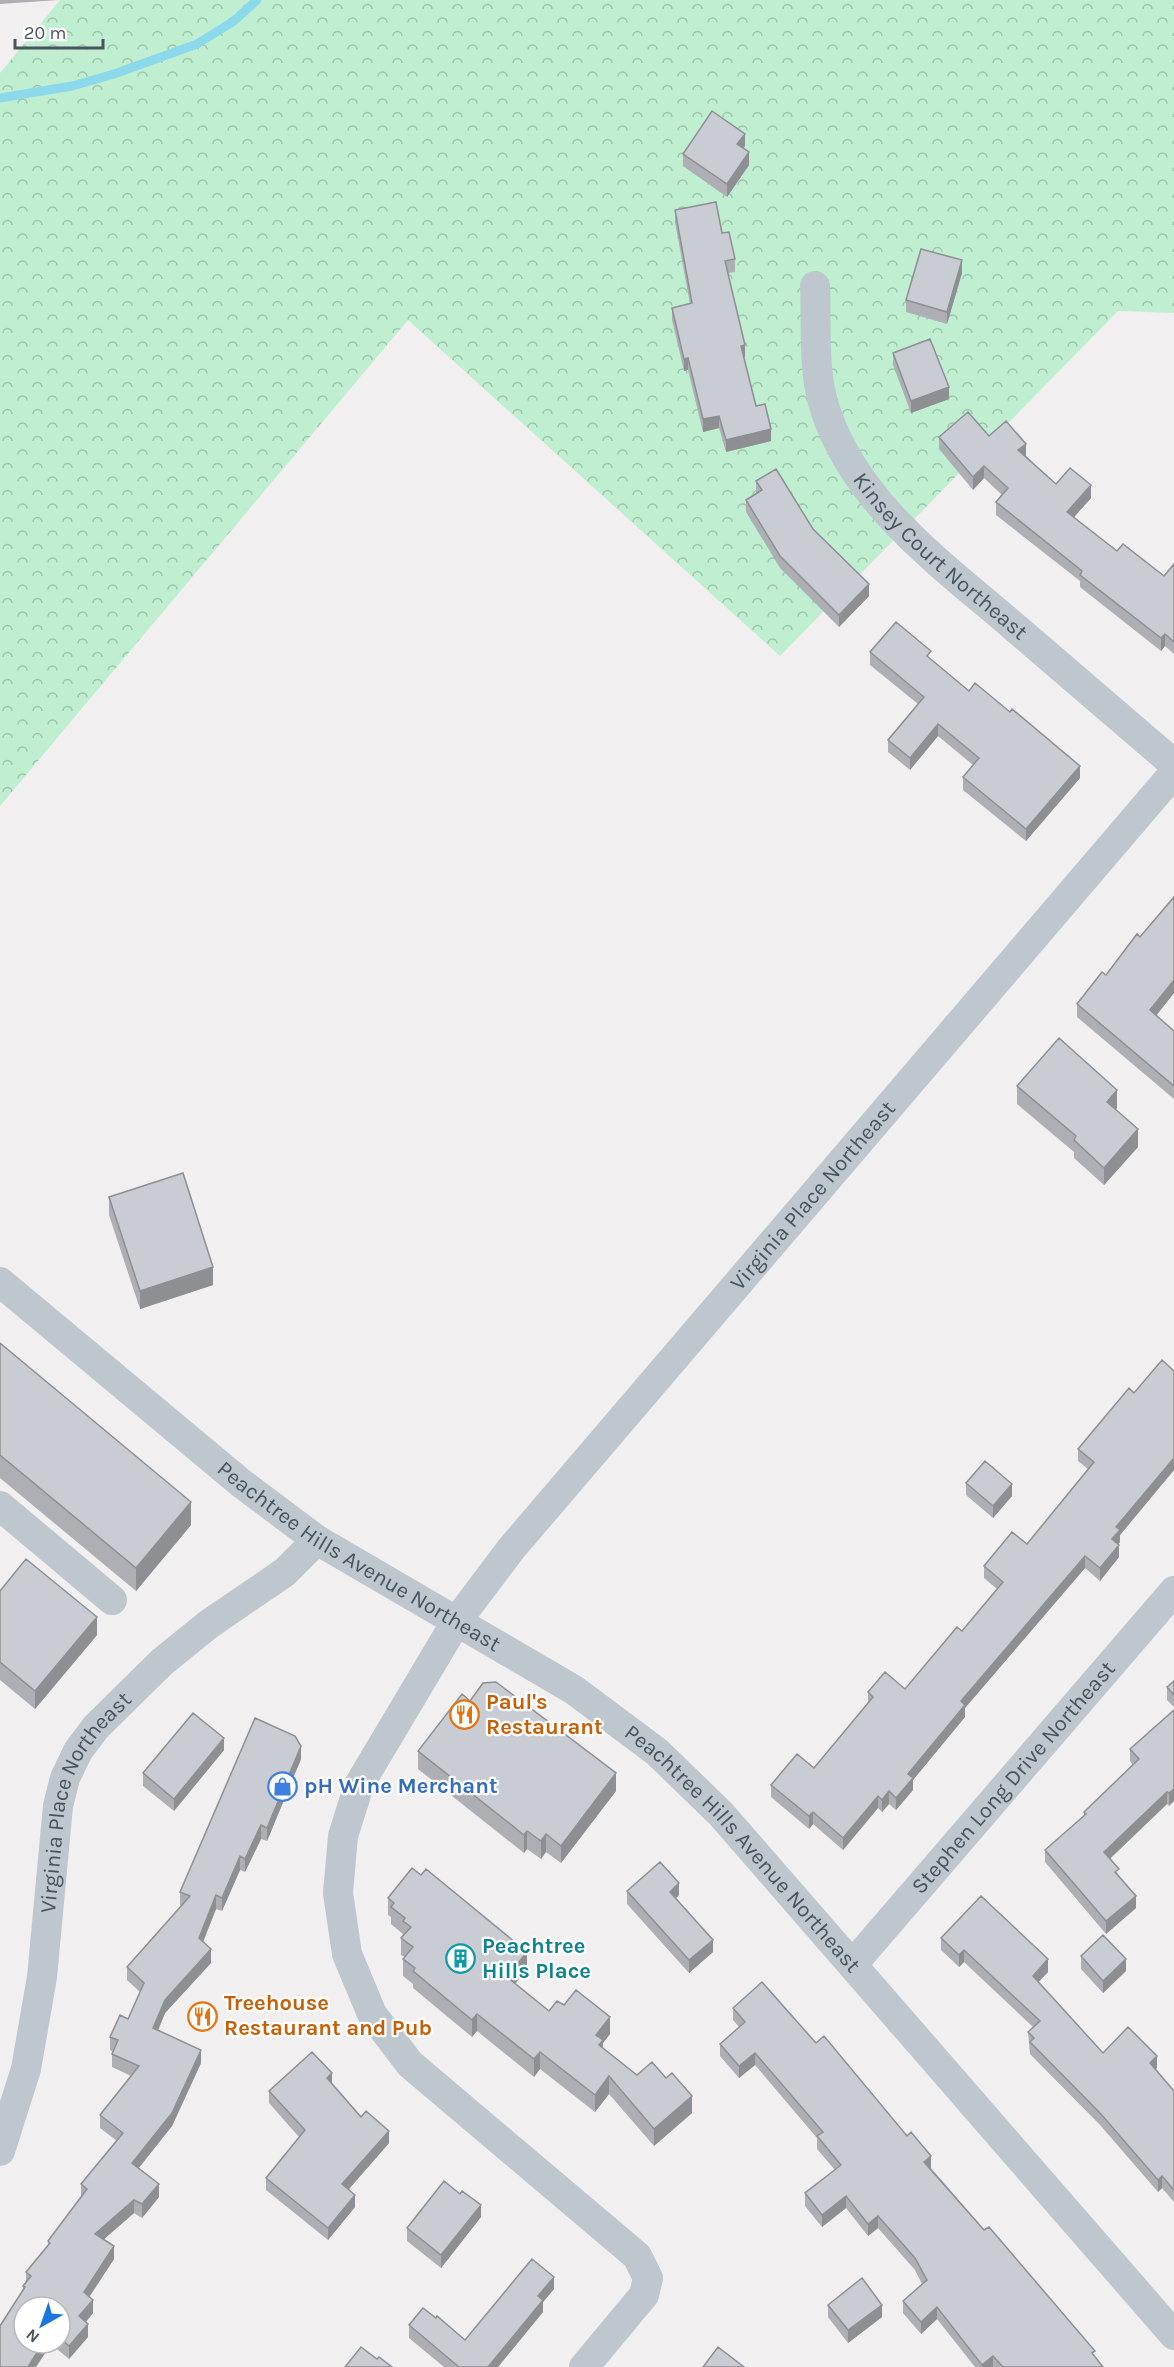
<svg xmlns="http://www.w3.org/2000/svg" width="1174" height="2367" font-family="Karla,sans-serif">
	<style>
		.forest { fill: url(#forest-crowns) }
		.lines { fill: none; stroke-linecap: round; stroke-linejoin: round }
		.stream { stroke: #8cd9eb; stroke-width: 9 }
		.street { stroke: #bec7ce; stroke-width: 30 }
		.wall { fill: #adafb5; fill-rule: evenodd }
		.shaded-wall { fill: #8d8f93 }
		.building { fill: #c9ccd2; stroke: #8d8f93; stroke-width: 1.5 }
		.labels { text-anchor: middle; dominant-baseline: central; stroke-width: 4.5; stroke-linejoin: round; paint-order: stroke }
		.street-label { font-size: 22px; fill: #48535d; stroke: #fff }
		.food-label { font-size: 22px; font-weight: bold; fill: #c56008; stroke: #fff; text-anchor: start }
		.shop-label { font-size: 22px; font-weight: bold; fill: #366cbe; stroke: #fff; text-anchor: start }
		.culture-label { font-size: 22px; font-weight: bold; fill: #0d838f; stroke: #fff; text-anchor: start }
	</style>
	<defs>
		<pattern id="forest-crowns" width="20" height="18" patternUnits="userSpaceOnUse" patternTransform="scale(1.5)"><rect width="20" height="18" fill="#bfefd0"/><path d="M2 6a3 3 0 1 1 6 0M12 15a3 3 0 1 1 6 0" fill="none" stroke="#9dc4ac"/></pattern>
	</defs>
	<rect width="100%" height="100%" fill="#f2eff0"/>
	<path class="forest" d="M 60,0 L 1174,0 L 1174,313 L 1118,311 L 780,656 L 408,320 L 0,806 L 0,73 Z"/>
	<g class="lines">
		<path class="stream" d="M 0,98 L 72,86 L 114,74 L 197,44 L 234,21 L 257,0"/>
		<g class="street">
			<path id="s1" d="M 815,286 C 817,327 812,373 826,412 C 857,504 941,564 1012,625 C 1066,671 1120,718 1174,764"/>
			<path id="s2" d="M 0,1282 L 241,1483 L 317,1540 L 574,1690 L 657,1752 L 721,1814 L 1174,2335"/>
			<path d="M 0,1506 L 112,1600"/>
			<path id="s3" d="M 853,1964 L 1174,1591"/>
			<path id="s4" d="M 0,2151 L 26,2069 L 42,1977 L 58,1806 L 65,1778 L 78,1751 L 96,1727 L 162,1662 L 209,1624 L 285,1572 L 317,1540"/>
			<path id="s5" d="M 584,2367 L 644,2295 L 648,2278 L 637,2256 L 410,2064 L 372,2014 L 347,1954 L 338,1893 L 343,1836 L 359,1785 L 456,1622 L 511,1549 L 1174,773"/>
		</g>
	</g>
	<path class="wall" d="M 0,0 L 59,0 L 0,4 Z
		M 745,146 L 743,148 L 749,165 L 727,197 L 683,166 L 683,154 Z
		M 675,210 L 722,233 L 735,259 L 735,272 L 728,273 L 745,357 L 744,358 L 756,406 L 771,441 L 726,452 L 719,428 L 703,432 L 688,370 L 684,371 L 672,320 L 672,308 L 690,304 L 675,222 Z
		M 962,273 L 947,324 L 906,312 L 906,300 Z
		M 893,353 L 949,399 L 911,413 L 893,365 Z
		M 989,436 L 1026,456 L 1056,484 L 1091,498 L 1074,517 L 1117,551 L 1164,576 L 1174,564 L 1174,654 L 1165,646 L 1161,651 L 1080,587 L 1080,581 L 996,515 L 996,502 L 1002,495 L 984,478 L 973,490 L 939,449 L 939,437 Z
		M 756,481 L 813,529 L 869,596 L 839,627 L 780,568 L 746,512 L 746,500 L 756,493 Z
		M 870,652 L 931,659 L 969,691 L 1080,778 L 1026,841 L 963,790 L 963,777 L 973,765 L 938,736 L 910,770 L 888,752 L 888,740 L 918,704 L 870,665 Z
		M 1174,897 L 1174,993 L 1156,1016 L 1174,1031 L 1174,1099 L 1077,1017 L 1077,1004 L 1106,975 L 1140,937 Z
		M 1017,1086 L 1117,1108 L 1116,1110 L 1138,1147 L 1104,1185 L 1074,1158 L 1074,1152 L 1017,1104 Z
		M 109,1197 L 213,1285 L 140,1309 L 109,1215 Z
		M 0,1343 L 191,1525 L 136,1591 L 0,1478 Z
		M 1174,1371 L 1174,1470 L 1120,1535 L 1120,1542 L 1118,1544 L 1119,1557 L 1100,1581 L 1085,1568 L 965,1708 L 965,1717 L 913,1780 L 913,1790 L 896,1810 L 889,1804 L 882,1812 L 878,1808 L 843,1850 L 813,1824 L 809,1829 L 771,1797 L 771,1785 L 814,1768 L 868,1703 L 868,1692 L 905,1689 L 962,1631 L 997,1589 L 984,1578 L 984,1566 L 1027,1544 L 1088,1469 L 1078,1461 L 1078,1449 L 1134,1393 Z
		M 966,1483 L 1012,1496 L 993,1518 L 966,1495 Z
		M 0,1591 L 97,1635 L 35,1709 L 0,1680 Z
		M 1174,1681 L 1174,1707 L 1167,1700 L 1167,1687 Z
		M 470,1701 L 616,1791 L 561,1863 L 546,1852 L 541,1859 L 527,1849 L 524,1853 L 418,1769 L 418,1751 Z
		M 1174,1710 L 1169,1806 L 1167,1804 L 1110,1859 L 1136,1908 L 1106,1934 L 1045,1862 L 1045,1850 L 1084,1816 L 1084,1812 L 1133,1765 L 1130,1761 L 1130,1749 Z
		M 255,1718 L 295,1736 L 301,1746 L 301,1759 L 267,1841 L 261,1839 L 245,1872 L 240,1870 L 222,1911 L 216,1909 L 203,1942 L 211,1949 L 211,1963 L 165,2013 L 158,2031 L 201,2050 L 201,2063 L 172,2126 L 139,2168 L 159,2184 L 159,2197 L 142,2218 L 134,2213 L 104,2239 L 114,2246 L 114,2259 L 89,2297 L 93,2300 L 93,2313 L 86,2322 L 88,2324 L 88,2337 L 69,2359 L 51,2344 L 36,2367 L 0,2367 L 0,2326 L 23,2290 L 23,2286 L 26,2282 L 26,2272 L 48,2245 L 48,2241 L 81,2197 L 81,2184 L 117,2141 L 100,2128 L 100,2115 L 131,2076 L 112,2067 L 112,2054 L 113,2052 L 110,2050 L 110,2037 L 120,2015 L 128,2019 L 140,1992 L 127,1980 L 127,1967 L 181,1906 L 180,1905 L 180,1892 ZM 24,2307 L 60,2307 L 60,2343 L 24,2343 Z
		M 224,1750 L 174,1811 L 143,1786 L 143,1773 Z
		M 627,1891 L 679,1895 L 676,1898 L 713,1952 L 689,1973 L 627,1904 Z
		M 388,1898 L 527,1969 L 515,1984 L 549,2011 L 564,2005 L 610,2034 L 603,2043 L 603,2048 L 637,2075 L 692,2113 L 654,2146 L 609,2094 L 595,2112 L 540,2069 L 534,2077 L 477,2031 L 472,2037 L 413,1988 L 413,1984 L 403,1976 L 403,1959 L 405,1957 L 401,1955 L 401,1938 L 403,1934 L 391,1924 L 391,1917 L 388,1915 Z
		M 941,1938 L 1048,1972 L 1038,1982 L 1103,2053 L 1157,2068 L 1155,2069 L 1174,2091 L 1174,2202 L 1162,2188 L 1158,2192 L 1100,2125 L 1030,2054 L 1028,2032 L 1033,2027 L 964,1962 L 959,1967 L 941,1950 Z
		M 1081,1956 L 1126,1971 L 1103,1993 L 1081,1969 Z
		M 733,2008 L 816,2043 L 931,2168 L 1103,2367 L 975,2367 L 937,2319 L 921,2334 L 903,2313 L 903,2301 L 922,2284 L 915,2270 L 878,2228 L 868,2236 L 846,2208 L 822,2227 L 805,2206 L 805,2193 L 835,2170 L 817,2149 L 817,2138 L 755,2065 L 739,2078 L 720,2056 L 720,2044 L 739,2027 L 733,2020 Z
		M 332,2084 L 361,2117 L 389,2143 L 348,2190 L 355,2207 L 328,2240 L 266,2190 L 266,2178 L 299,2137 L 269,2103 L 269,2091 Z
		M 460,2194 L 481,2217 L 441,2268 L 407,2241 L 407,2228 Z
		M 554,2289 L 543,2302 L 543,2312 L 498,2367 L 444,2367 L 409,2338 L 409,2325 L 465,2340 Z
		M 828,2305 L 882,2317 L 848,2343 L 828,2317 Z"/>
	<path class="shaded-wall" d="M 745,134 L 745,146 L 737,157 L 737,144 Z
		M 749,152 L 749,165 L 727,197 L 727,184 Z
		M 962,260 L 962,273 L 947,324 L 947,312 Z
		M 745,345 L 745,357 L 741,358 L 741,346 Z
		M 688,358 L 688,370 L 684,371 L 684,359 Z
		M 949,387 L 949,399 L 911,413 L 911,401 Z
		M 719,416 L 719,428 L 703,432 L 703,419 Z
		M 771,429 L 771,441 L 726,452 L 726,440 Z
		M 1026,444 L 1026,456 L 1018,462 L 1018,450 Z
		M 984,466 L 984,478 L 973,490 L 973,477 Z
		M 1091,485 L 1091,498 L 1067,525 L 1067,512 Z
		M 869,584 L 869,596 L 839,627 L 839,615 Z
		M 1165,634 L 1165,646 L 1161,651 L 1161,638 Z
		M 938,724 L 938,736 L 910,770 L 910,758 Z
		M 1080,766 L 1080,778 L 1026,841 L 1026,829 Z
		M 1174,980 L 1174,993 L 1150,1023 L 1150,1010 Z
		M 1117,1090 L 1117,1108 L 1107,1120 L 1107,1102 Z
		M 1138,1129 L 1138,1147 L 1104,1185 L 1104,1168 Z
		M 213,1267 L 213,1285 L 140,1309 L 140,1291 Z
		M 1174,1458 L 1174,1470 L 1120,1535 L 1120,1542 L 1112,1551 L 1112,1539 L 1116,1527 Z
		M 1012,1484 L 1012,1496 L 993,1518 L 993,1506 Z
		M 191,1502 L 191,1525 L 136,1591 L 136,1568 Z
		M 1119,1545 L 1119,1557 L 1100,1581 L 1100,1568 Z
		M 1085,1556 L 1085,1568 L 965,1708 L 965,1717 L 913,1780 L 913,1790 L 896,1810 L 896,1798 L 908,1774 L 961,1701 Z
		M 97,1617 L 97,1635 L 35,1709 L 35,1691 Z
		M 224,1738 L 224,1750 L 174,1811 L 174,1799 Z
		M 301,1746 L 301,1759 L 267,1841 L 267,1828 Z
		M 616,1773 L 616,1791 L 561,1863 L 561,1846 Z
		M 1174,1789 L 1174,1801 L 1169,1806 L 1169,1793 Z
		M 889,1791 L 889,1804 L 882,1812 L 882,1800 Z
		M 1167,1792 L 1167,1804 L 1104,1864 L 1104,1852 Z
		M 878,1796 L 878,1808 L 843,1850 L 843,1838 Z
		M 813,1812 L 813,1824 L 809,1829 L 809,1816 Z
		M 261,1825 L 261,1839 L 245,1872 L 245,1859 Z
		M 527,1831 L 527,1849 L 524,1853 L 524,1835 Z
		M 546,1834 L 546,1852 L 541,1859 L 541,1841 Z
		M 240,1856 L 240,1870 L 222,1911 L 222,1898 Z
		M 679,1883 L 679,1895 L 670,1904 L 670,1892 Z
		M 216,1895 L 216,1909 L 199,1952 L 199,1938 Z
		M 1136,1896 L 1136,1908 L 1106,1934 L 1106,1921 Z
		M 713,1940 L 713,1952 L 689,1973 L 689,1960 Z
		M 211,1949 L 211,1963 L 165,2013 L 153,2042 L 153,2028 L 165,2000 Z
		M 964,1950 L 964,1962 L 959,1967 L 959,1955 Z
		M 527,1952 L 527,1969 L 507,1994 L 507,1977 Z
		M 1048,1959 L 1048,1972 L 1033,1988 L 1033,1976 Z
		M 1126,1959 L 1126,1971 L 1103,1993 L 1103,1981 Z
		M 477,2014 L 477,2031 L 472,2037 L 472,2020 Z
		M 610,2017 L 610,2034 L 603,2043 L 603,2057 L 596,2035 Z
		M 201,2050 L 201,2063 L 172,2126 L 132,2176 L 132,2163 Z
		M 540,2052 L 540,2069 L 534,2077 L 534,2059 Z
		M 755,2053 L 755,2065 L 739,2078 L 739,2066 Z
		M 1157,2056 L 1157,2068 L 1150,2075 L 1150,2063 Z
		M 332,2073 L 332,2086 L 327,2078 Z
		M 609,2076 L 609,2094 L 595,2112 L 595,2095 Z
		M 692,2096 L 692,2113 L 654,2146 L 654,2129 Z
		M 389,2131 L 389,2143 L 342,2197 L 342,2184 Z
		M 931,2156 L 931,2168 L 924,2174 L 924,2162 Z
		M 1162,2176 L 1162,2188 L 1158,2192 L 1158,2180 Z
		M 159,2184 L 159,2197 L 142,2218 L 142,2204 Z
		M 355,2195 L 355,2207 L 328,2240 L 328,2228 Z
		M 846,2196 L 846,2208 L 822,2227 L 822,2215 Z
		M 134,2200 L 134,2213 L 95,2247 L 95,2234 Z
		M 481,2205 L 481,2217 L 441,2268 L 441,2255 Z
		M 878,2216 L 878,2228 L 868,2236 L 868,2224 Z
		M 114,2246 L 114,2259 L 84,2305 L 84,2292 Z
		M 554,2277 L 554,2289 L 543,2302 L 543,2312 L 498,2367 L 488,2367 L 538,2296 Z
		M 93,2300 L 93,2313 L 79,2330 L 79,2316 Z
		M 882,2305 L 882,2317 L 848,2343 L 848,2330 Z
		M 937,2307 L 937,2319 L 921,2334 L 921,2322 Z
		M 88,2324 L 88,2337 L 69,2359 L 69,2346 Z
		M 43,2343 L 51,2344 L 36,2367 L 28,2367 Z
		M 993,2356 L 993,2367 L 982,2367 L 982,2365 Z"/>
	<path class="building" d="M 712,111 L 745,134 L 737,144 L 749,152 L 727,184 L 683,154 Z
		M 716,202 L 722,233 L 729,232 L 735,259 L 725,261 L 745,345 L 741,346 L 756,406 L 765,404 L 771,429 L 726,440 L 719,416 L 703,419 L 688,358 L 684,359 L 672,308 L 692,303 L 675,210 Z
		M 921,249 L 962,260 L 947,312 L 906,300 Z
		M 930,339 L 949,387 L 911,401 L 893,353 Z
		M 968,412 L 989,436 L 1006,421 L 1026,444 L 1018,450 L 1056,484 L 1070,468 L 1091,485 L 1067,512 L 1117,551 L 1123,544 L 1164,576 L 1174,564 L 1174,642 L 1165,634 L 1161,638 L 1080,575 L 1082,571 L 996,502 L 1008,488 L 984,466 L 973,477 L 939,437 Z
		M 776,469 L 813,529 L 869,584 L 839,615 L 780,556 L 746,500 L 762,490 L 756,481 Z
		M 896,622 L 931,651 L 927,656 L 969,691 L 975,683 L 1010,712 L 1012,709 L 1080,766 L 1026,829 L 963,777 L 979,758 L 938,724 L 910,758 L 888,740 L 924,697 L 870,652 Z
		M 1174,897 L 1174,980 L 1150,1010 L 1174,1031 L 1174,1086 L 1077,1004 L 1102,972 L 1106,975 L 1137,934 L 1140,937 Z
		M 1059,1038 L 1117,1090 L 1107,1102 L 1138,1129 L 1104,1168 L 1074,1140 L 1076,1136 L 1017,1086 Z
		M 183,1173 L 213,1267 L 140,1291 L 109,1197 Z
		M 0,1343 L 191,1502 L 136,1568 L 0,1455 Z
		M 1162,1360 L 1174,1371 L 1174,1458 L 1116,1527 L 1120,1530 L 1112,1539 L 1119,1545 L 1100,1568 L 1085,1556 L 961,1701 L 965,1705 L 908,1774 L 913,1778 L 896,1798 L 889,1791 L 882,1800 L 878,1796 L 843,1838 L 813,1812 L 809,1816 L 771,1785 L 797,1754 L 814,1768 L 873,1697 L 868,1692 L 885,1672 L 905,1689 L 957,1627 L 962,1631 L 1003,1582 L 984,1566 L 1012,1532 L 1027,1544 L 1094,1462 L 1078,1449 L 1129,1388 L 1134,1393 Z
		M 985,1461 L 1012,1484 L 993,1506 L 966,1483 Z
		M 26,1559 L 97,1617 L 35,1691 L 0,1662 L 0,1591 Z
		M 1174,1681 L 1174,1695 L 1167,1687 Z
		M 496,1682 L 616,1773 L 561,1846 L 546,1834 L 541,1841 L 527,1831 L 524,1835 L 418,1751 L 462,1694 L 470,1701 L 483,1683 Z
		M 1174,1710 L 1174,1789 L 1169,1793 L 1167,1792 L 1104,1852 L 1119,1869 L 1115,1872 L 1136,1896 L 1106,1921 L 1045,1850 L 1086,1814 L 1084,1812 L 1139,1759 L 1130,1749 Z
		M 193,1713 L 224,1738 L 174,1799 L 143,1773 Z
		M 255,1718 L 295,1736 L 301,1746 L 267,1828 L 261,1825 L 245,1859 L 240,1856 L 222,1898 L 216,1895 L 199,1938 L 211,1949 L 165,2000 L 153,2028 L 201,2050 L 172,2113 L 132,2163 L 159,2184 L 142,2204 L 134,2200 L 95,2234 L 114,2246 L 84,2292 L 93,2300 L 79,2316 L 88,2324 L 69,2346 L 60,2338 L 60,2307 L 24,2307 L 24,2343 L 43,2343 L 28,2367 L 0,2367 L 0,2326 L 25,2287 L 23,2286 L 31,2276 L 26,2272 L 50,2243 L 48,2241 L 87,2189 L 81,2184 L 123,2133 L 100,2115 L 139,2066 L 112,2054 L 118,2040 L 110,2037 L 120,2015 L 128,2019 L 144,1983 L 127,1967 L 190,1896 L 180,1892 Z
		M 660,1862 L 679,1883 L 670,1892 L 713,1940 L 689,1960 L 627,1891 Z
		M 412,1868 L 421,1875 L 426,1869 L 527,1952 L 507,1977 L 549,2011 L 557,2001 L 564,2005 L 576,1990 L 610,2017 L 596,2035 L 603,2040 L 599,2045 L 637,2075 L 652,2062 L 666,2078 L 672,2073 L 692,2096 L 654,2129 L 609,2076 L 595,2095 L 540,2052 L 534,2059 L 477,2014 L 472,2020 L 413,1971 L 415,1968 L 403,1959 L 413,1947 L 401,1938 L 411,1927 L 403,1921 L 405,1918 L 391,1907 L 394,1903 L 388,1898 Z
		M 981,1896 L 1048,1959 L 1033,1976 L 1103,2053 L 1128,2027 L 1157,2056 L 1150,2063 L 1174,2091 L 1174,2190 L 1162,2176 L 1158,2180 L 1100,2113 L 1030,2042 L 1034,2038 L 1028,2032 L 1040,2021 L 964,1950 L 959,1955 L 941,1938 Z
		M 1103,1935 L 1126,1959 L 1103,1981 L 1081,1956 Z
		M 762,1982 L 816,2043 L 824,2036 L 907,2136 L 911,2132 L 931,2156 L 924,2162 L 984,2230 L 989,2227 L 1095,2351 L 1092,2353 L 1103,2367 L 1003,2367 L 993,2356 L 982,2365 L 937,2307 L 921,2322 L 903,2301 L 927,2280 L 915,2258 L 878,2216 L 868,2224 L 846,2196 L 822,2215 L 805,2193 L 841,2165 L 817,2136 L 823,2132 L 755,2053 L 739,2066 L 720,2044 L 745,2022 L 733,2008 Z
		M 312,2052 L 332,2073 L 327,2078 L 361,2117 L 366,2111 L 389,2131 L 342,2184 L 355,2195 L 328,2228 L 266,2178 L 305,2130 L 269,2091 Z
		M 444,2181 L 460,2194 L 462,2191 L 481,2205 L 441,2255 L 407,2228 Z
		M 532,2259 L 554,2277 L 538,2296 L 543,2300 L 488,2367 L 459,2367 L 409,2325 L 423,2308 L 436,2318 L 437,2316 L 465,2340 Z
		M 862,2278 L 882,2305 L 848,2330 L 828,2305 Z
		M 361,2347 L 377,2359 L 379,2357 L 392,2367 L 345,2367 Z
		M 718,2347 L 744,2367 L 703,2367 Z"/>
	<defs>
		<symbol id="restaurant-ring" viewBox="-11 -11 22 22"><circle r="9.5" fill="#fff" stroke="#e8710a" stroke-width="1.5"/><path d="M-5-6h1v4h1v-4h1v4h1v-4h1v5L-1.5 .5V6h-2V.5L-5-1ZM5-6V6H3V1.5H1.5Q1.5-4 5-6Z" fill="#e8710a"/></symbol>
		<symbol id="shop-ring" viewBox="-11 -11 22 22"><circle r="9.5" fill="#fff" stroke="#3f7fe0" stroke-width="1.5"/><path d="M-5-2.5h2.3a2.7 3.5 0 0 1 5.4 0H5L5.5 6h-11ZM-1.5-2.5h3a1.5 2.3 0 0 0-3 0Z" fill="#3f7fe0"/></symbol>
		<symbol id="building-ring" viewBox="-11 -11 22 22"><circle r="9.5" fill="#fff" stroke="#0f9aa8" stroke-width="1.5"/><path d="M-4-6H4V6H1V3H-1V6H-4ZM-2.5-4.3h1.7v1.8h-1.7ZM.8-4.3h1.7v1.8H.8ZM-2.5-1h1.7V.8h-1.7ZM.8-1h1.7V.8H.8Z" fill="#0f9aa8"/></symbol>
	</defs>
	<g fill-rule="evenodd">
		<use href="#restaurant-ring" x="448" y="1698" width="33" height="33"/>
		<use href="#shop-ring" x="266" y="1770" width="33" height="33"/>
		<use href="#building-ring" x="444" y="1942" width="33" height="33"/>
		<use href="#restaurant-ring" x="186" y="2000" width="33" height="33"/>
	</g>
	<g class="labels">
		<g class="street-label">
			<text stroke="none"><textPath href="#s1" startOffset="314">Kinsey Court Northeast</textPath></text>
			<text stroke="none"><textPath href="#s5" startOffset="1479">Virginia Place Northeast</textPath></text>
			<text stroke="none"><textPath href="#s2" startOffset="453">Peachtree Hills Avenue Northeast</textPath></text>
			<text stroke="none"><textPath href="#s3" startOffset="246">Stephen Long Drive Northeast</textPath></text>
			<text stroke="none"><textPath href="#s4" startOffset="364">Virginia Place Northeast</textPath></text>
			<text stroke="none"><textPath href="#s2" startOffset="939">Peachtree Hills Avenue Northeast</textPath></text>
		</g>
		<g class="food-label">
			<text x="486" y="1702">Paul's<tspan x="486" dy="25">Restaurant</tspan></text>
			<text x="224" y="2003">Treehouse<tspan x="224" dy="25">Restaurant and Pub</tspan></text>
		</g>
		<g class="shop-label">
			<text x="304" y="1786">pH Wine Merchant</text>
		</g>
		<g class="culture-label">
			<text x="482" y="1946">Peachtree<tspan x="482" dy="25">Hills Place</tspan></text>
		</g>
	</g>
	<g transform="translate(42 2325) rotate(220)"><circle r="28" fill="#ffffff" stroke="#b6babe" stroke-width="1.5"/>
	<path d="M0-4.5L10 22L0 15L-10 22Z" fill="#1b75e1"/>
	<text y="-9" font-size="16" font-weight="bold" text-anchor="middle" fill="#48535d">N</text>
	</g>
	<path d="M15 39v9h88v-9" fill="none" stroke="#48535d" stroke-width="3"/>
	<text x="24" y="39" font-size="18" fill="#48535d" stroke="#ffffff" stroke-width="4.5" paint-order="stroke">20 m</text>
</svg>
